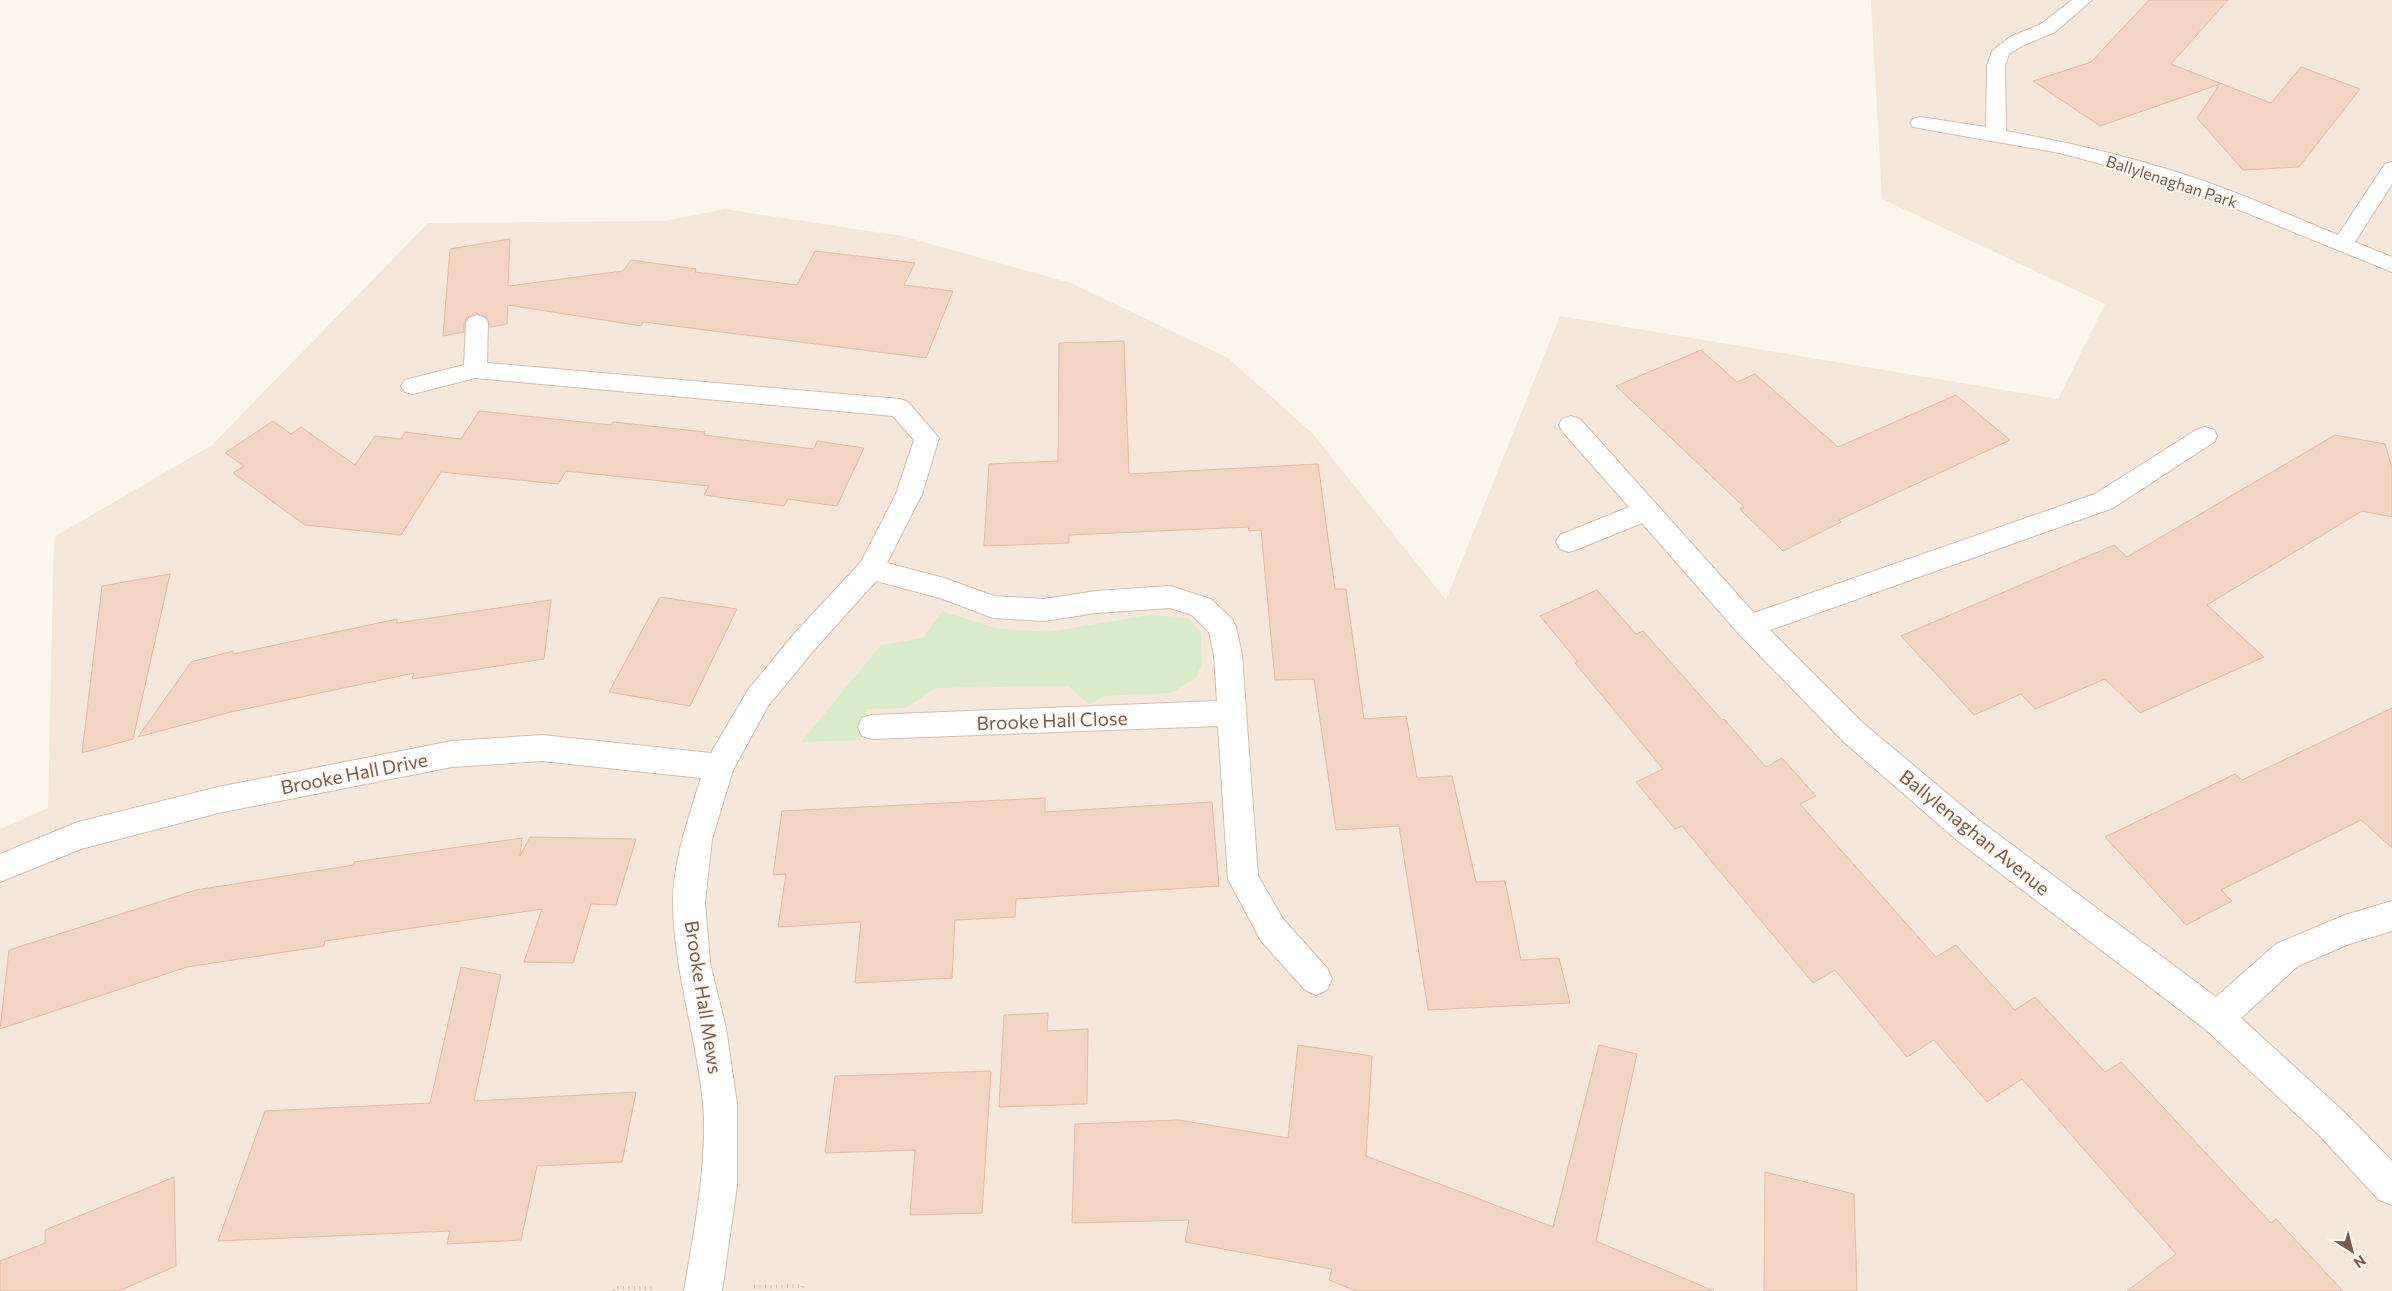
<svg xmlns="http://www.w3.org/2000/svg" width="2392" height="1291" font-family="Commissioner,sans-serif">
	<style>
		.residential { fill: #f5e8da }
		.green { fill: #d8ecc9 }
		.building { fill: #f3d5c3; stroke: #e6bba3 }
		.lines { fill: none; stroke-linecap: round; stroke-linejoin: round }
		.minor-casing { stroke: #d1beb0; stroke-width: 2 }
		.path { stroke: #d9b8a5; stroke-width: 4; stroke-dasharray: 1 4.5; stroke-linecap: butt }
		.minor { fill: #fff; fill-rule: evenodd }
		.labels { text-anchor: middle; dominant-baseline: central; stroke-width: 4; stroke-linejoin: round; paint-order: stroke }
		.far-street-label { font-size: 16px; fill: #7a5c4d; stroke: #fffaf3 }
		.street-label { font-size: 19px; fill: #7a5c4d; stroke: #fffaf3 }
	</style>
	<rect width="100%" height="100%" fill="#fdf6ec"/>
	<path class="residential" d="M 1871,0 L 2392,0 L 2392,1291 L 0,1291 L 0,829 L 48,808 L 54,537 L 212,445 L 428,223 L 664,221 L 725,209 L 902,236 L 1071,283 L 1228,358 L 1313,434 L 1446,600 L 1560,316 L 2058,399 L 2105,304 L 1882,199 Z"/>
	<path class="green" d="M 942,611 L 995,628 L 1049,632 L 1148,615 L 1188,618 L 1201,633 L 1202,663 L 1196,678 L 1171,693 L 1106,696 L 1089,704 L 1068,686 L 935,688 L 905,708 L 867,709 L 861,740 L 801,742 L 881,645 L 923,638 Z"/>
	<path class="building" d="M 2149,0 L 2228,0 L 2171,64 L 2271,103 L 2301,67 L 2360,89 L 2299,167 L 2243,170 L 2197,118 L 2220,84 L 2100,126 L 2033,81 L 2091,62 Z
		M 510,239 L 508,286 L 623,271 L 631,260 L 696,269 L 695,272 L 797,285 L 815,251 L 915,263 L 904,285 L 953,291 L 926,358 L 643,322 L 641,326 L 508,305 L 507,324 L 490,327 L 487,317 L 476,313 L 467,317 L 464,323 L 464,332 L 443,336 L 450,249 Z
		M 1124,341 L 1129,474 L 1318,464 L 1335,589 L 1346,589 L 1364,719 L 1406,716 L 1417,778 L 1452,776 L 1476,882 L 1505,881 L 1521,960 L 1559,958 L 1570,1003 L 1428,1010 L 1399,826 L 1336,830 L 1314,679 L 1275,680 L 1261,530 L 1249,531 L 1248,527 L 1069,535 L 1069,543 L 984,546 L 989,464 L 1058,461 L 1059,343 Z
		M 1701,350 L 1737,382 L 1755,374 L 1838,447 L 1956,395 L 2010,440 L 1839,520 L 1841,522 L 1783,551 L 1740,509 L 1744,507 L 1616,386 Z
		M 479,411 L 611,425 L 613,422 L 705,432 L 704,435 L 814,449 L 817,441 L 864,448 L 837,506 L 788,499 L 784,506 L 704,495 L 709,486 L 566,471 L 558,484 L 441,472 L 401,535 L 305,525 L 233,473 L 244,466 L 225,453 L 273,421 L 291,434 L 301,427 L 355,465 L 375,436 L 401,439 L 405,432 L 461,439 Z
		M 2335,435 L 2385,444 L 2392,468 L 2392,517 L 2362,511 L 2207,605 L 2264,657 L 2140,713 L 2105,679 L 2035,709 L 2021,694 L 1974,715 L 1901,636 L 2114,545 L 2127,557 Z
		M 170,574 L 133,739 L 82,753 L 102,586 Z
		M 1597,590 L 1636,634 L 1643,631 L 1722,720 L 1724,719 L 1766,767 L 1782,758 L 1816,796 L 1800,804 L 1936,957 L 1956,945 L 2015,1010 L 2035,997 L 2105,1072 L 2121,1062 L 2271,1223 L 2276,1219 L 2343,1291 L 2127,1291 L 2176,1254 L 2022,1079 L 1987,1102 L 1934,1040 L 1907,1057 L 1835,970 L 1813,983 L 1682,826 L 1675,829 L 1636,782 L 1663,769 L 1575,663 L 1578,662 L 1540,616 Z
		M 660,597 L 737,609 L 690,706 L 609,692 Z
		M 551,600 L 544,659 L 412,679 L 414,673 L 231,712 L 138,737 L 191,662 L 233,651 L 233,654 L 397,619 L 397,623 Z
		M 2392,708 L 2392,848 L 2361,820 L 2221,890 L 2232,901 L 2186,925 L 2105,837 L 2235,774 L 2242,780 Z
		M 1045,798 L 1045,812 L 1212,802 L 1219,886 L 1016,899 L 1015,917 L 955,920 L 952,978 L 855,983 L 861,922 L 778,927 L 786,874 L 773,875 L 782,811 Z
		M 530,837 L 636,839 L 616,905 L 591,904 L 573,963 L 524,962 L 542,909 L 325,941 L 324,946 L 187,967 L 0,1029 L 9,950 L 196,890 L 354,865 L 354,862 L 522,838 L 520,856 Z
		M 461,967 L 501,975 L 474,1101 L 636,1092 L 622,1162 L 537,1166 L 521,1240 L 447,1244 L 450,1231 L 218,1241 L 265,1111 L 430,1103 Z
		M 1048,1013 L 1047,1031 L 1088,1029 L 1087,1104 L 999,1107 L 1004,1015 Z
		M 1298,1045 L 1372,1056 L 1366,1156 L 1553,1227 L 1599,1045 L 1637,1054 L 1596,1241 L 1714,1291 L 1356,1291 L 1329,1280 L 1332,1269 L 1185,1242 L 1189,1220 L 1072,1223 L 1075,1124 L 1178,1120 L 1288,1138 Z
		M 991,1071 L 982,1213 L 910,1215 L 915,1150 L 825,1153 L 835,1076 Z
		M 1765,1172 L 1854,1194 L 1857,1291 L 1764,1291 Z
		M 174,1177 L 176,1266 L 119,1291 L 0,1291 L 0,1261 L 45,1243 L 45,1230 Z"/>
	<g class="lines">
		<defs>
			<path id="minor" d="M 2072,0 L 2092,0 L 2055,32 L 2024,45 L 2009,54 L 2005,66 L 2006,131 C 2061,141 2116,153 2170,170 C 2227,187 2282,212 2338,235 L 2385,164 L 2392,162 L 2392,184 L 2355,242 L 2392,257 L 2392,272 L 2227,205 L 2157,179 L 2060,153 L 1913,127 L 1910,123 L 1913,119 L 1920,117 L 1986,127 L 1987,66 L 1992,51 L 2010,37 L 2041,24 Z
				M 477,315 L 485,318 L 488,323 L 487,363 L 900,399 L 908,402 L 939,438 L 922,494 L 887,563 L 944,578 L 994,596 L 1044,599 L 1096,591 L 1170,586 L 1211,599 L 1232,619 L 1236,627 L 1242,655 L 1258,876 L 1283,919 L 1327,968 L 1332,979 L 1327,990 L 1316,995 L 1305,990 L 1261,941 L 1228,879 L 1218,726 L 872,739 L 862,736 L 858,727 L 862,718 L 872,715 L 1217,701 L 1214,655 L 1209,632 L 1192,615 L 1170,608 L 1096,613 L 1044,621 L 993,618 L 940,598 L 876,581 L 814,650 L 768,706 L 733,770 L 712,839 L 705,902 L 710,963 L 726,1028 L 737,1104 L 737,1186 L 722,1291 L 684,1291 C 694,1231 708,1163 703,1102 C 696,1035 674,971 673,903 C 673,861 689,817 701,778 L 542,761 L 452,767 L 218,813 L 81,849 L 0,882 L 0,854 L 78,822 L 218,787 L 452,741 L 542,735 L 711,753 L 748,690 L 794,634 L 861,562 L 896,494 L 914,440 L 893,416 L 475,378 L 413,394 L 405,392 L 401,386 L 405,380 L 464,365 L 466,323 L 469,318 Z
				M 1571,416 L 1580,419 L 1754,613 L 2095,494 L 2196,430 L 2205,427 L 2214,430 L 2217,436 L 2214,442 L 2113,508 L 1770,630 L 1864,724 L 1980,821 L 2216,997 L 2276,944 L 2345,915 L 2392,901 L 2392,931 L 2349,944 L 2298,966 L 2241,1018 L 2343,1111 L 2392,1161 L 2392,1205 L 2379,1200 L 2319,1135 L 2205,1029 L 1958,841 L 1844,742 L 1739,634 L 1642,523 L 1578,549 L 1569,552 L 1560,549 L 1556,542 L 1560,535 L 1629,507 L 1562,431 L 1559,425 L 1562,419 Z"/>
		</defs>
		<use href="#minor" class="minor-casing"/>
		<path class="path" d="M 754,1287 L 803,1286 L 802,1291
			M 614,1291 L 615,1288 L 655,1288"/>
		<use href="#minor" class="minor"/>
	</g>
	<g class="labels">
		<g class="far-street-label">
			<text transform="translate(2172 181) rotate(18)">Ballylenaghan Park</text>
		</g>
		<g class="street-label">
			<text transform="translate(1052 720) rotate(-2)">Brooke Hall Close</text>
			<text transform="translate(354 773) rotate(-11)">Brooke Hall Drive</text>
			<text transform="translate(1975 832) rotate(39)">Ballylenaghan Avenue</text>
			<text transform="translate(704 997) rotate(81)">Brooke Hall Mews</text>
		</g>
	</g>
	<g transform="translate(2352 1251) rotate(144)" stroke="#fffaf3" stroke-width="4" paint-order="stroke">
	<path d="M0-4L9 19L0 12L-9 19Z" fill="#7a5c4d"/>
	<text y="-8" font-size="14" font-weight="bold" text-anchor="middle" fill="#7a5c4d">N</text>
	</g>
</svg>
